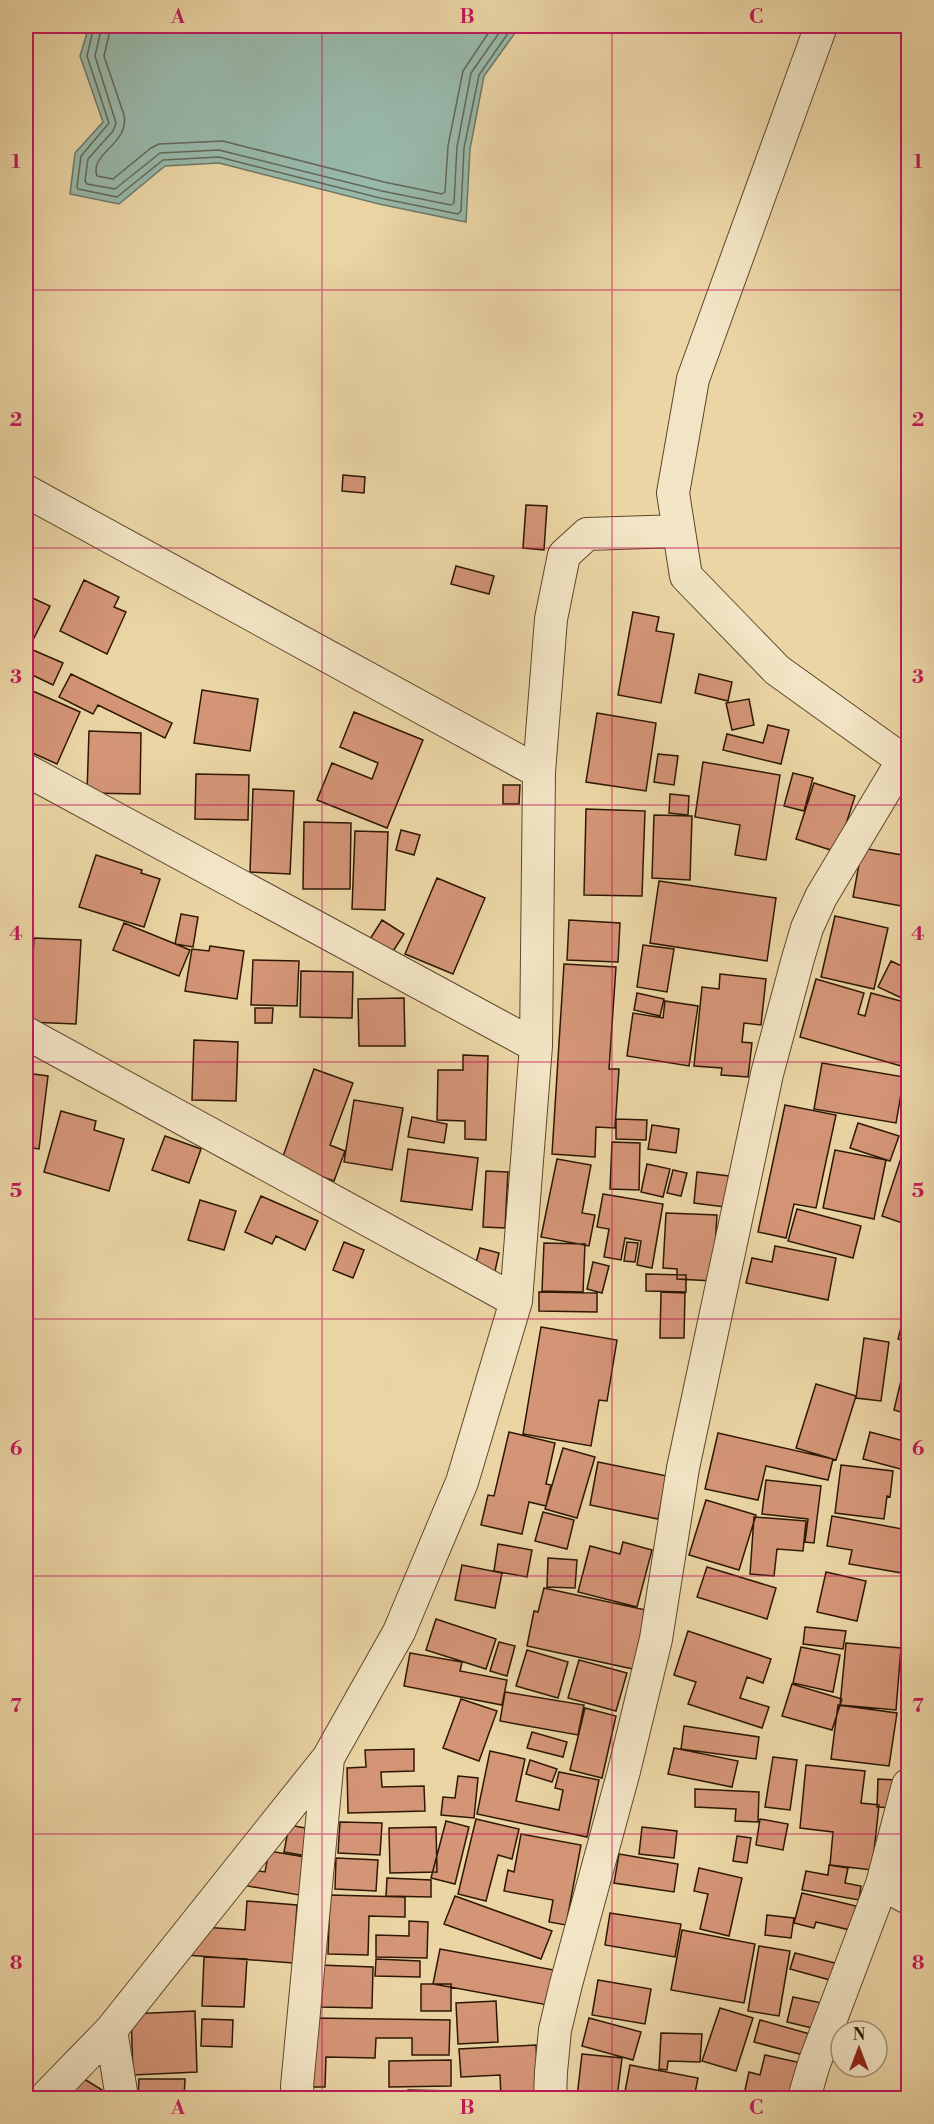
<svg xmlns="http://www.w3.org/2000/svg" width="934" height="2124" font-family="'Libre Bodoni',serif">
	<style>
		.water { fill: #98b8aa; stroke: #6e7867; stroke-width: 1.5 }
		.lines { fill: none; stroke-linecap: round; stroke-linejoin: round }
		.shore { stroke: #636856; stroke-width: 1.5 }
		.building { fill: #d49577; stroke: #2e1803; stroke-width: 1.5 }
		.minor-casing { stroke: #5d472c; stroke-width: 34 }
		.minor { stroke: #f2e4c4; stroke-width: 32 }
		.grid { fill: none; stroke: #c2185b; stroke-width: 1.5; stroke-opacity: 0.55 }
		.neatline { fill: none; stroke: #c2185b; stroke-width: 2 }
		.grid-label { font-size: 20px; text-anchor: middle; font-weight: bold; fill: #c2185b }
	</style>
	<rect width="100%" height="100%" fill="#ebd5a5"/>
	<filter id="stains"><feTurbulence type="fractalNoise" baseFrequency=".00333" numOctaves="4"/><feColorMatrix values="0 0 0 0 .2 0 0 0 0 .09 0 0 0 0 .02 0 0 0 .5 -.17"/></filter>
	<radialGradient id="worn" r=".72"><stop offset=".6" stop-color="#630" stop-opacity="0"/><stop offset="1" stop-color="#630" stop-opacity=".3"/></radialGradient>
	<path class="water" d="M 89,26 L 520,26 L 484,76 L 470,149 L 466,222 L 379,204 L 219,163 L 165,166 L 119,204 L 70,194 L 75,153 L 103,122 L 80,56 Z"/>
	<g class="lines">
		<path class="shore" d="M 94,26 L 87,56 L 109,123 L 81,156 L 77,187 L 78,189 L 117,197 L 163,160 L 219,157 L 380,198 L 458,214 L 461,211 L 464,148 L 479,75 L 513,26
			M 102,26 L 95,56 L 116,123 L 113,131 L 88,159 L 85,181 L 87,184 L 115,189 L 160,153 L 219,150 L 382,191 L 451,205 L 454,203 L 457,147 L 471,73 L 504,26
			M 111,26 L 104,56 L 124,115 C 130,144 89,153 97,176 L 113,179 L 151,148 L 159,144 L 223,141 L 384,182 L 442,194 L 445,192 L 448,146 L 463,71 L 493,26"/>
	</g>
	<path class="building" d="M 343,475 L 365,477 L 364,493 L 342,491 Z
		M 526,505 L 547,506 L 544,550 L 523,548 Z
		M 456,566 L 494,576 L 489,594 L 451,584 Z
		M 84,580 L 119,597 L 114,607 L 126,612 L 107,654 L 60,631 Z
		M 26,595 L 50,606 L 31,644 L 26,641 Z
		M 633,612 L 659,617 L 656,631 L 674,634 L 661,703 L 618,695 Z
		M 26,647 L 63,663 L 53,685 L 26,672 Z
		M 71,674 L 172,723 L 165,738 L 98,705 L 93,714 L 59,697 Z
		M 699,674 L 732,682 L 728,701 L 695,693 Z
		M 26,688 L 80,712 L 57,764 L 26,750 Z
		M 202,690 L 258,699 L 250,751 L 194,743 Z
		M 749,699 L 754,725 L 732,730 L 726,703 Z
		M 354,712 L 423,740 L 387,828 L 317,800 L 332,763 L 372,779 L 378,763 L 340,747 Z
		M 597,713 L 656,723 L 646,791 L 586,782 Z
		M 768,725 L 789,730 L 781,764 L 723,750 L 727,734 L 763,743 Z
		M 89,731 L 141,733 L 140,794 L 87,793 Z
		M 658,754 L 678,756 L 674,785 L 654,782 Z
		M 703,762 L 780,775 L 766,860 L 735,855 L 740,825 L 695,817 Z
		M 793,773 L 813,778 L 804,811 L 784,806 Z
		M 196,774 L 249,775 L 248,820 L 195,819 Z
		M 814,783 L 855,796 L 837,852 L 796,839 Z
		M 503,785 L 520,785 L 519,804 L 503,804 Z
		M 253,789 L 294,791 L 290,874 L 250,872 Z
		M 670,794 L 689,796 L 688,815 L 669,813 Z
		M 586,809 L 645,811 L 642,896 L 584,895 Z
		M 654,815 L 692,816 L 690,880 L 652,878 Z
		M 304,822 L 351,823 L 350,889 L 303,889 Z
		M 401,830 L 420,835 L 414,855 L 396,850 Z
		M 355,831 L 388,832 L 385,910 L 352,909 Z
		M 862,848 L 908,856 L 908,896 L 907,907 L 853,897 Z
		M 96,855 L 142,870 L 141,873 L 160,879 L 144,927 L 79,907 Z
		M 437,878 L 485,898 L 453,974 L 405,954 Z
		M 659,881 L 776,898 L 767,961 L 650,943 Z
		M 181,914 L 198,917 L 193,947 L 175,944 Z
		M 835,916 L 888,928 L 874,989 L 821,977 Z
		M 382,920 L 404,934 L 392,953 L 370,939 Z
		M 569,920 L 620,923 L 618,962 L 567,960 Z
		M 124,923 L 190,950 L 179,976 L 113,950 Z
		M 34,938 L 81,940 L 76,1024 L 29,1022 Z
		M 643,945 L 674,949 L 667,992 L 637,987 Z
		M 210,946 L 244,951 L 237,999 L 185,991 L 192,949 L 209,951 Z
		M 253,960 L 299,961 L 297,1006 L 251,1005 Z
		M 891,961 L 908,969 L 908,1001 L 878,987 Z
		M 564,964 L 616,967 L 609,1069 L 619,1069 L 615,1128 L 596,1127 L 595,1157 L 552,1154 Z
		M 301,971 L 353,972 L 352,1018 L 300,1017 Z
		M 720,974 L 766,979 L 761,1025 L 744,1023 L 742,1042 L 752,1043 L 748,1077 L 721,1075 L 722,1068 L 694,1066 L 702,987 L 719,989 Z
		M 816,979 L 864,993 L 858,1014 L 865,1016 L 871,993 L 908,1003 L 908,1068 L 800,1037 Z
		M 637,993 L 664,999 L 660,1016 L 634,1010 Z
		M 404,998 L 405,1046 L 359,1046 L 358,999 Z
		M 665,1001 L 698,1006 L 689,1066 L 627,1056 L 633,1013 L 663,1018 Z
		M 255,1008 L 273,1008 L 272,1023 L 255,1023 Z
		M 194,1040 L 238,1042 L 236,1101 L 192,1100 Z
		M 463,1055 L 488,1056 L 486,1140 L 465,1139 L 465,1121 L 437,1120 L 438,1070 L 463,1070 Z
		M 822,1063 L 904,1077 L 896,1123 L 814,1109 Z
		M 314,1069 L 353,1083 L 330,1145 L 345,1151 L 334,1181 L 281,1162 Z
		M 26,1073 L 48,1076 L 39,1149 L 26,1147 Z
		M 354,1100 L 403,1108 L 392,1170 L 344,1162 Z
		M 785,1105 L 836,1115 L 816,1208 L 794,1204 L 786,1238 L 758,1232 Z
		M 61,1111 L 96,1121 L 94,1130 L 124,1139 L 109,1191 L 44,1172 Z
		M 412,1117 L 447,1124 L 444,1143 L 408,1137 Z
		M 616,1119 L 647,1120 L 646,1140 L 616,1139 Z
		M 858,1123 L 899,1136 L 890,1161 L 850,1148 Z
		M 652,1125 L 679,1129 L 676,1153 L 648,1149 Z
		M 165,1136 L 201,1149 L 189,1183 L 152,1170 Z
		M 612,1142 L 640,1143 L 639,1190 L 610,1189 Z
		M 408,1149 L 478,1158 L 472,1210 L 401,1201 Z
		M 904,1149 L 908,1151 L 908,1225 L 882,1216 Z
		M 835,1150 L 886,1160 L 874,1219 L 823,1208 Z
		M 557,1159 L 591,1165 L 582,1213 L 595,1215 L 589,1246 L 541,1237 Z
		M 647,1164 L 670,1169 L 663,1197 L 641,1192 Z
		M 673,1170 L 687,1173 L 681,1196 L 667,1193 Z
		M 486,1171 L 508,1172 L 505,1228 L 483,1227 Z
		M 697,1172 L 729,1176 L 725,1207 L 694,1203 Z
		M 603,1194 L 663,1204 L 652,1268 L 637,1265 L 641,1241 L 625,1238 L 621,1260 L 604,1257 L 609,1229 L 597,1227 Z
		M 261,1196 L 318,1221 L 305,1250 L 276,1236 L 272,1244 L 245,1232 Z
		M 200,1200 L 236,1211 L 224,1250 L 188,1240 Z
		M 797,1209 L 861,1226 L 853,1258 L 788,1241 Z
		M 666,1213 L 717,1215 L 713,1281 L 677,1279 L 677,1269 L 663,1268 Z
		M 344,1242 L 364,1250 L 353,1278 L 333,1270 Z
		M 627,1242 L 638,1243 L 635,1262 L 624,1261 Z
		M 544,1243 L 585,1244 L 583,1292 L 542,1291 Z
		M 775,1246 L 836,1258 L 828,1300 L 746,1283 L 752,1258 L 772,1262 Z
		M 480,1248 L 499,1253 L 495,1271 L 475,1266 Z
		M 593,1262 L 609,1266 L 602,1293 L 587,1289 Z
		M 646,1274 L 686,1275 L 686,1292 L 646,1291 Z
		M 539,1292 L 597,1293 L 597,1312 L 539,1311 Z
		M 661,1292 L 685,1293 L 684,1338 L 660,1338 Z
		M 908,1301 L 908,1342 L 898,1339 Z
		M 541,1327 L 617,1340 L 607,1401 L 599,1400 L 591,1446 L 523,1434 Z
		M 864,1338 L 889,1342 L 881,1401 L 856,1398 Z
		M 908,1351 L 908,1414 L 894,1410 Z
		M 816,1384 L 856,1396 L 836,1460 L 796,1448 Z
		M 509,1432 L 555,1443 L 546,1484 L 551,1485 L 546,1506 L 529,1502 L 522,1534 L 481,1525 L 488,1495 L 494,1496 Z
		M 870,1432 L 908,1442 L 908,1471 L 863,1459 Z
		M 718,1433 L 833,1459 L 828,1480 L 766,1466 L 758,1500 L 705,1489 Z
		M 563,1448 L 595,1457 L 577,1518 L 545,1509 Z
		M 598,1462 L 667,1476 L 658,1519 L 590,1505 Z
		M 841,1465 L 893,1471 L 890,1497 L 887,1496 L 884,1519 L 835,1513 Z
		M 766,1480 L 821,1486 L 814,1543 L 805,1542 L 808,1519 L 762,1514 Z
		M 706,1500 L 756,1515 L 739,1570 L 689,1555 Z
		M 543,1512 L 574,1520 L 567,1549 L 535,1541 Z
		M 832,1516 L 908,1530 L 908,1574 L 849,1564 L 852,1550 L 827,1546 Z
		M 754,1517 L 806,1521 L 803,1551 L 777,1549 L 774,1576 L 750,1574 Z
		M 623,1542 L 652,1550 L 637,1607 L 578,1592 L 590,1546 L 620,1554 Z
		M 498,1544 L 532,1550 L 527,1577 L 494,1571 Z
		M 548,1558 L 577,1560 L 575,1588 L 547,1587 Z
		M 462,1565 L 502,1573 L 495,1608 L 455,1600 Z
		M 707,1567 L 776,1588 L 767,1619 L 697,1597 Z
		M 826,1572 L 866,1581 L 857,1621 L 817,1612 Z
		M 544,1588 L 646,1610 L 633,1669 L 527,1646 L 534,1611 L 538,1612 Z
		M 436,1619 L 496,1639 L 486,1669 L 426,1650 Z
		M 805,1627 L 846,1631 L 843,1649 L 803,1644 Z
		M 688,1631 L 771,1659 L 763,1683 L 747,1677 L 740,1698 L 769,1707 L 762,1728 L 688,1704 L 696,1682 L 674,1675 Z
		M 499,1642 L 515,1646 L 507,1676 L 490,1671 Z
		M 846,1643 L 901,1648 L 896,1710 L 840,1705 Z
		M 801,1647 L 840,1655 L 833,1692 L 793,1683 Z
		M 527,1650 L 568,1662 L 558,1698 L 516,1686 Z
		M 410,1653 L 462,1662 L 460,1671 L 507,1680 L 502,1705 L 404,1686 Z
		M 579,1660 L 627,1673 L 616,1711 L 568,1698 Z
		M 792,1684 L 842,1699 L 832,1730 L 782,1716 Z
		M 505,1692 L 584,1705 L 578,1735 L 500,1721 Z
		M 461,1699 L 497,1711 L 479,1761 L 443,1748 Z
		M 838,1705 L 897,1713 L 889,1766 L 831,1759 Z
		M 585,1708 L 616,1716 L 602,1778 L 570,1770 Z
		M 684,1726 L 759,1737 L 756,1759 L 681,1749 Z
		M 532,1732 L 567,1742 L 563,1757 L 527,1748 Z
		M 674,1748 L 738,1761 L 732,1787 L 668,1774 Z
		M 414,1749 L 414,1771 L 381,1772 L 382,1787 L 424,1786 L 425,1811 L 348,1813 L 347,1768 L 366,1767 L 365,1750 Z
		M 490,1751 L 525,1759 L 516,1801 L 559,1810 L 563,1790 L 555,1788 L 559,1772 L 599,1780 L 587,1837 L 477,1814 Z
		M 773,1757 L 797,1760 L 790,1810 L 765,1807 Z
		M 530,1760 L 557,1769 L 552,1782 L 526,1774 Z
		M 806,1765 L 865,1771 L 861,1803 L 879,1805 L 872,1870 L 830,1865 L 833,1832 L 800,1828 Z
		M 458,1776 L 478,1778 L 474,1818 L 441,1815 L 443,1797 L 455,1798 Z
		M 878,1779 L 896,1780 L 895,1808 L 877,1807 Z
		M 695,1789 L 759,1792 L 758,1822 L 735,1821 L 736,1809 L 695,1807 Z
		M 476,1819 L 519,1829 L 512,1859 L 498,1855 L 486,1901 L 458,1894 Z
		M 760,1819 L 788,1824 L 783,1850 L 756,1845 Z
		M 446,1821 L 469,1827 L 455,1884 L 431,1878 Z
		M 340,1822 L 382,1823 L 380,1855 L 338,1853 Z
		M 289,1825 L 311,1829 L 307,1856 L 284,1852 Z
		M 436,1827 L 437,1872 L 390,1873 L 389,1828 Z
		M 642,1827 L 677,1831 L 674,1858 L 639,1854 Z
		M 521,1834 L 581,1845 L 566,1925 L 549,1922 L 553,1900 L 504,1891 L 508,1870 L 514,1872 Z
		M 737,1836 L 751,1838 L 747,1863 L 733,1861 Z
		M 269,1851 L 305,1857 L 299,1895 L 242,1885 L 245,1869 L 265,1872 Z
		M 619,1854 L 678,1864 L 674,1892 L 614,1883 Z
		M 336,1858 L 378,1860 L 376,1891 L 335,1889 Z
		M 829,1865 L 848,1868 L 845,1883 L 861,1886 L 859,1900 L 802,1890 L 806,1871 L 828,1875 Z
		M 699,1868 L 742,1878 L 729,1936 L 700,1929 L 708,1894 L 694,1891 Z
		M 387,1878 L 431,1880 L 431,1897 L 386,1896 Z
		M 802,1893 L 856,1906 L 850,1930 L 816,1922 L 814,1928 L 794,1923 Z
		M 330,1895 L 405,1897 L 405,1917 L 369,1916 L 368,1955 L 328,1954 Z
		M 455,1896 L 552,1931 L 541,1959 L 444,1924 Z
		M 247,1901 L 297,1905 L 293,1963 L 186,1955 L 189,1926 L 245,1930 Z
		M 610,1913 L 681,1924 L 675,1957 L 605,1945 Z
		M 767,1915 L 794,1918 L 791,1938 L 765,1935 Z
		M 409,1921 L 428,1922 L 427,1958 L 376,1957 L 376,1935 L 409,1936 Z
		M 682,1930 L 755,1944 L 744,2003 L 671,1990 Z
		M 759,1946 L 790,1951 L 779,2016 L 748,2011 Z
		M 440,1949 L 554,1970 L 548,2005 L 433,1984 Z
		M 795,1953 L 835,1963 L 830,1980 L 790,1969 Z
		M 204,1957 L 247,1959 L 244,2007 L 202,2006 Z
		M 376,1959 L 420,1961 L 420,1977 L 375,1976 Z
		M 319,1965 L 373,1967 L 372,2008 L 318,2007 Z
		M 598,1980 L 651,1989 L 645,2024 L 592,2015 Z
		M 421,1984 L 451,1984 L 451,2011 L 421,2011 Z
		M 793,1997 L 822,2003 L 816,2029 L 787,2022 Z
		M 496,2001 L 498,2042 L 458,2044 L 456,2003 Z
		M 720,2008 L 753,2018 L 736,2071 L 702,2061 Z
		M 195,2011 L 197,2072 L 133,2075 L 131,2014 Z
		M 312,2018 L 450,2020 L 449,2055 L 412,2055 L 412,2038 L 376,2038 L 375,2058 L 326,2057 L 325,2087 L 311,2087 Z
		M 589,2018 L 641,2032 L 633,2060 L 582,2046 Z
		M 202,2019 L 233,2020 L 232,2047 L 201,2046 Z
		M 760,2020 L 817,2036 L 811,2057 L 754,2042 Z
		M 661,2033 L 702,2034 L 700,2062 L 668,2061 L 667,2070 L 659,2069 Z
		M 536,2045 L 539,2098 L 501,2098 L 500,2075 L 461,2077 L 459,2049 Z
		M 582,2054 L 622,2058 L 617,2098 L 561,2098 L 561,2096 L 577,2097 Z
		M 765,2055 L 806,2064 L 799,2098 L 760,2098 L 744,2095 L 749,2072 L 760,2075 Z
		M 908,2059 L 908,2098 L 905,2098 L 901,2060 Z
		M 451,2060 L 451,2086 L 389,2087 L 389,2061 Z
		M 630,2065 L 698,2078 L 694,2098 L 624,2097 Z
		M 81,2077 L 115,2098 L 67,2098 Z
		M 139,2079 L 185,2079 L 184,2098 L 138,2098 Z
		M 408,2090 L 451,2091 L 450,2098 L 408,2098 Z
		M 377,2094 L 377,2098 L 317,2098 L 317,2095 Z"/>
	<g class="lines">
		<defs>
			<path id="minor" d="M 821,26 L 693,379 L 673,493 L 686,576 L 777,670 L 908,764
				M 26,491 L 539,772
				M 26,770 L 536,1046
				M 26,1033 L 516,1301
				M 882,1884 L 908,1898
				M 111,2030 L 122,2098
				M 45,2098 L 111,2030 L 328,1758 L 399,1632 L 462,1482 L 516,1301 L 536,1046 L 539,772 L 551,619 L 564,555 L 587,534 L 679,531
				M 298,2098 L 297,2086 L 328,1758
				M 550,2098 L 551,2072 L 555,2030 L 566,1984 L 624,1771 L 656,1639 L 683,1468 L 767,1074 L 797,962 L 807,928 L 821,897 L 903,760
				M 804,2098 L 814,2064 L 882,1884 L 908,1785"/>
		</defs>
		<use href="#minor" class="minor-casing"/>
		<use href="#minor" class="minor"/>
	</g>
	<path class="grid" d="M 322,26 L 322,2098M 612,26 L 612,2098M 26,290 L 908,290M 26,548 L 908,548M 26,805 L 908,805M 26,1062 L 908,1062M 26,1319 L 908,1319M 26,1576 L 908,1576M 26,1834 L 908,1834"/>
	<rect width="934" height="2124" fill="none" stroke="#ebd5a5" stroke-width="66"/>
	<g transform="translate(859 2049)"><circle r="28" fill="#f2e4c4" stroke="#a49277" stroke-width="1.5"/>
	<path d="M0-4.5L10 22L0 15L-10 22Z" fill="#8f2418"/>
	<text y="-9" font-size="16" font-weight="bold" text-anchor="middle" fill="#2e1803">N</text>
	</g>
	<rect x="33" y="33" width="868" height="2058" class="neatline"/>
	<g class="grid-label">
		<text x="178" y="23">A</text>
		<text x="467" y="23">B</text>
		<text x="756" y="23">C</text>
		<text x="16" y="168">1</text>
		<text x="918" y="168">1</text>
		<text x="16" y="426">2</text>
		<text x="918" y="426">2</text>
		<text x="16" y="683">3</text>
		<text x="918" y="683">3</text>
		<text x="16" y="940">4</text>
		<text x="918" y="940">4</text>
		<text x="16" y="1197">5</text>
		<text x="918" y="1197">5</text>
		<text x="16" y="1455">6</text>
		<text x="918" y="1455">6</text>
		<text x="16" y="1712">7</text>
		<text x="918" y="1712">7</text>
		<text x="16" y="1969">8</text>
		<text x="918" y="1969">8</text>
		<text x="178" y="2114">A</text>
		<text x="467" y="2114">B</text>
		<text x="756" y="2114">C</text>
	</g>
	<rect width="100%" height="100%" filter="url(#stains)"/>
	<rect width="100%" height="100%" fill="url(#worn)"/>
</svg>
